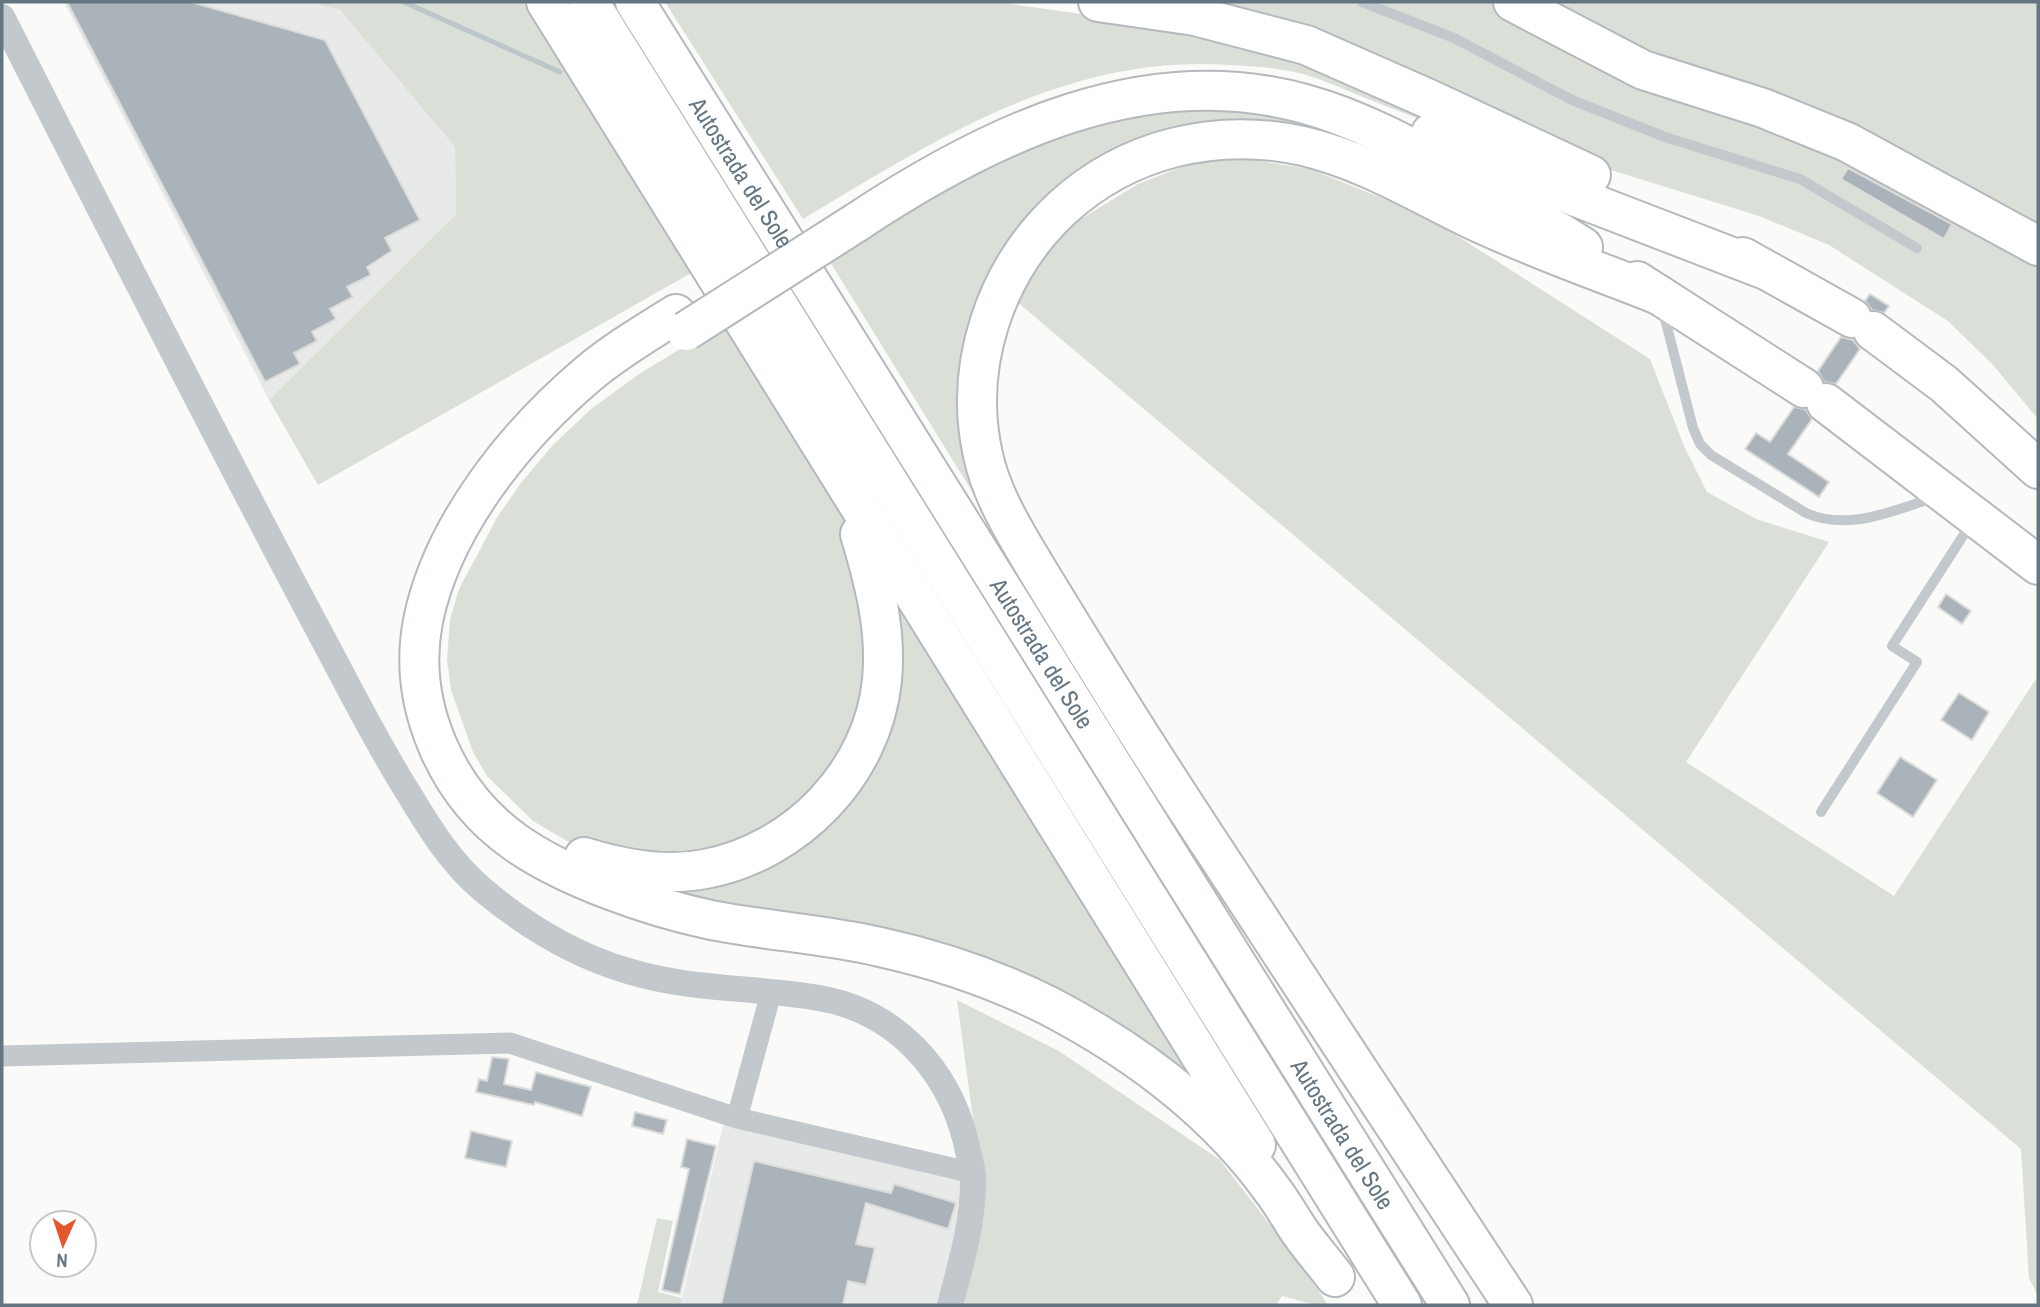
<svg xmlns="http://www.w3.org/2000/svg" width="2040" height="1307" font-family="'Archivo Narrow',sans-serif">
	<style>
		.built { fill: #e8e9e9 }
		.green { fill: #dadfd7 }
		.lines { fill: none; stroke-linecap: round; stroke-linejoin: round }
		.stream { stroke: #bbc7cb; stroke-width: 5 }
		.building { fill: #aab3b9; stroke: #dcdcda; stroke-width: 2 }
		.motorway-casing { stroke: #b4b9bd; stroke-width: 42 }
		.service { stroke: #c3c8cc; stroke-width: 10 }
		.minor { stroke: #c3c8cc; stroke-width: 21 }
		.tertiary { stroke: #c3c8cc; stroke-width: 26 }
		.motorway { stroke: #fff; stroke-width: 38 }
		.motorway-bridge-casing { stroke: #b4b9bd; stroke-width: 42; stroke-linecap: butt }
		.motorway-bridge { stroke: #fff; stroke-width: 38 }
		.labels { text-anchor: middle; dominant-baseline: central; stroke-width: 7; stroke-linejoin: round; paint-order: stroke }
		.street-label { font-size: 24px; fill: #657683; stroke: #fff }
	</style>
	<rect width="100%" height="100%" fill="#fafaf8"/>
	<path class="built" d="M 64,2 L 309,2 L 340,10 L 455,147 L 456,214 L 269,400 Z
		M 724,1122 L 980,1171 L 949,1305 L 680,1305 Z"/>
	<path class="green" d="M 309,2 L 539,2 L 700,268 L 318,485 L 269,400 L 456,214 L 455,147 L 340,10 Z
		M 665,2 L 997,2 L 1138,22 L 1222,38 L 1309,65 L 1516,157 C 1469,138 1421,120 1373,101 C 1350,92 1327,81 1303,74 C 1280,68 1254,66 1230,65 C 1066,54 937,139 803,219 Z
		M 1158,2 L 1497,2 L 1763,117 L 2038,258 L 2038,419 L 1993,365 L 1948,321 L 1829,245 L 1759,216 L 1579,160 Z
		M 1532,2 L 2038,2 L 2038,235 L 1742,91 Z
		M 1223,107 L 1332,127 L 1441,195 L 1185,135 L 998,278 L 983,509 L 827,257 L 941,182 L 1102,118 Z
		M 1215,154 L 1310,169 L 1426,216 L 1650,359 L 1684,446 L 1707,492 L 1756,519 L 1829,542 L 1686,762 L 1894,896 L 2038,676 L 2038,1296 L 2029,1278 L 2021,1149 L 1016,301 L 1033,268 L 1071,225 L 1138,184 Z
		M 730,319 L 833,491 L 855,544 L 871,707 L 816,804 L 718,861 L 604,856 L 567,841 L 533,821 L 487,776 L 473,752 L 451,690 L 447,659 L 450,620 L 459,589 L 498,516 L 521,483 L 552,446 L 591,409 L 639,374 Z
		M 882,577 L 1217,1104 L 1106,1028 L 738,919 L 619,876 L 664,883 L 856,779 Z
		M 957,1000 L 1059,1051 L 1220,1160 L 1302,1266 L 1328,1305 L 1316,1305 L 1282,1296 L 1276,1305 L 948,1305 L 980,1171 Z
		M 657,1218 L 673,1221 L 658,1292 L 682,1298 L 680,1305 L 637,1305 Z"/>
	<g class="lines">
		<path class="stream" d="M 404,2 L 560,72"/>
	</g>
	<path class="building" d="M 67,2 L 191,2 L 325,40 L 420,220 L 385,238 L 392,251 L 367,267 L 371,275 L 347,287 L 353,297 L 330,309 L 336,319 L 312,332 L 317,341 L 294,353 L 300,364 L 265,382 Z
		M 1848,168 L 1952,224 L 1944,239 L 1841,179 Z
		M 1870,294 L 1889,306 L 1884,313 L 1872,310 L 1865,301 Z
		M 1841,337 L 1853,340 L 1860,349 L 1836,384 L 1824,382 L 1818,371 Z
		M 1794,407 L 1805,409 L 1812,419 L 1788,454 L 1829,482 L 1819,497 L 1745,449 L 1756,433 L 1770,442 Z
		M 1946,594 L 1971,611 L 1962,624 L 1938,607 Z
		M 1959,693 L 1989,712 L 1972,740 L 1941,720 Z
		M 1900,757 L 1937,780 L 1913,817 L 1877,793 Z
		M 492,1057 L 509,1059 L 504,1084 L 531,1090 L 536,1072 L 591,1087 L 582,1116 L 535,1102 L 534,1105 L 476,1092 L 479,1079 L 487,1081 Z
		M 635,1112 L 667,1120 L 663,1134 L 632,1126 Z
		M 471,1131 L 512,1141 L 506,1167 L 465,1158 Z
		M 687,1139 L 716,1146 L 680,1294 L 662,1290 L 689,1169 L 681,1167 Z
		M 754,1161 L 891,1193 L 894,1184 L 956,1203 L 948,1229 L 866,1203 L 856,1244 L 875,1248 L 866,1285 L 848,1281 L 843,1305 L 721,1305 Z"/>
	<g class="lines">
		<defs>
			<g id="motorway">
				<path d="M 546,2 L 1256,1145"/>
				<path d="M 589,2 L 1402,1305"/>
				<path id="s1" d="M 635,2 L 1450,1305"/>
				<path d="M 1098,2 L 1195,16 L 1306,45 L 1431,100 L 1591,175"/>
				<path d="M 1513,2 L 1643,70 L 1763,108 L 1847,142 L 2038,246"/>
				<path d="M 1431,133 L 1576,197 L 1763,269"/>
				<path d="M 857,222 C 988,135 1144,59 1305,104 C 1359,119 1407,145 1455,172 C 1499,196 1541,220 1583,247"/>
				<path d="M 1743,257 L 1852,318"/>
				<path d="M 1637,281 L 1804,388"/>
				<path d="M 676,314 C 646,333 615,351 588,374 C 516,435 442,526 423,621 C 407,704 446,793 515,842 C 566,878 650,907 711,920 C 767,931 824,934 880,947 C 939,960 995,979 1049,1006 C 1135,1051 1216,1111 1273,1191 C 1283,1204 1291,1219 1300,1232 C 1311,1248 1324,1262 1335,1277"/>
				<path d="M 1873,331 L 1944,384 L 2038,469"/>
				<path d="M 1826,403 L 2038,565"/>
				<path d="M 584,857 C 623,869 665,877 705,869 C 796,852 873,773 882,680 C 887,630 874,581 860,534"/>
				<path d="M 1513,1305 C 1432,1182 1350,1058 1269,934 C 1215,851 1159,768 1107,683 C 1085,648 1063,612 1041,576 C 1019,539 992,498 983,455 C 963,366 995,271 1061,209 C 1127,148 1216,127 1303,146 C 1363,160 1416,192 1471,219 C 1532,248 1596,270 1659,295"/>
			</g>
		</defs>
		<use href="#motorway" class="motorway-casing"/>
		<path class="service" d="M 1362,2 L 1454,38 L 1572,100 L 1665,137 L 1800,179 L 1917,248
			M 1663,311 L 1693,428 L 1700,444 L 1711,455 L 1806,513 C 1849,532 1894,510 1936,497
			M 1821,812 L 1917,662 L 1892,646 L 1972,522"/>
		<path class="minor" d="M 2,1056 L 510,1043 L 737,1118 L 973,1173
			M 737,1118 L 771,993"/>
		<path class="tertiary" d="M 2,17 C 107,223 211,429 320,633 C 349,687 376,742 409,794 C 430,829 451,863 483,890 C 526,926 574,955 628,971 C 689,990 756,987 819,998 C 895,1011 948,1069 966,1142 C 968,1153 972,1165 973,1176 C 974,1221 961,1263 950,1305"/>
		<use href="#motorway" class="motorway"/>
		<defs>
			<path id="motorway-bridge" d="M 686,331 L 857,222"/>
		</defs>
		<use href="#motorway-bridge" class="motorway-bridge-casing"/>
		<use href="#motorway-bridge" class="motorway-bridge"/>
	</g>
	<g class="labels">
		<g class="street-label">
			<text stroke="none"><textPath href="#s1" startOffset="201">Autostrada del Sole</textPath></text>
			<text stroke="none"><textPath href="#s1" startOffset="768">Autostrada del Sole</textPath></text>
			<text stroke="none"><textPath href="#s1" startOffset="1335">Autostrada del Sole</textPath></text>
		</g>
	</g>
	<rect width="2040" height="1307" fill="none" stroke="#657683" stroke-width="7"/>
	<g transform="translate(63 1244) rotate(183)"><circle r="33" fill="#ffffff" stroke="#c1c8cd" stroke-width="2"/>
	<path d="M0-5L12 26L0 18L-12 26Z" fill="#e4572e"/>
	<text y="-10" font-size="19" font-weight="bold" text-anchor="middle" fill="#657683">N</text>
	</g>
</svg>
